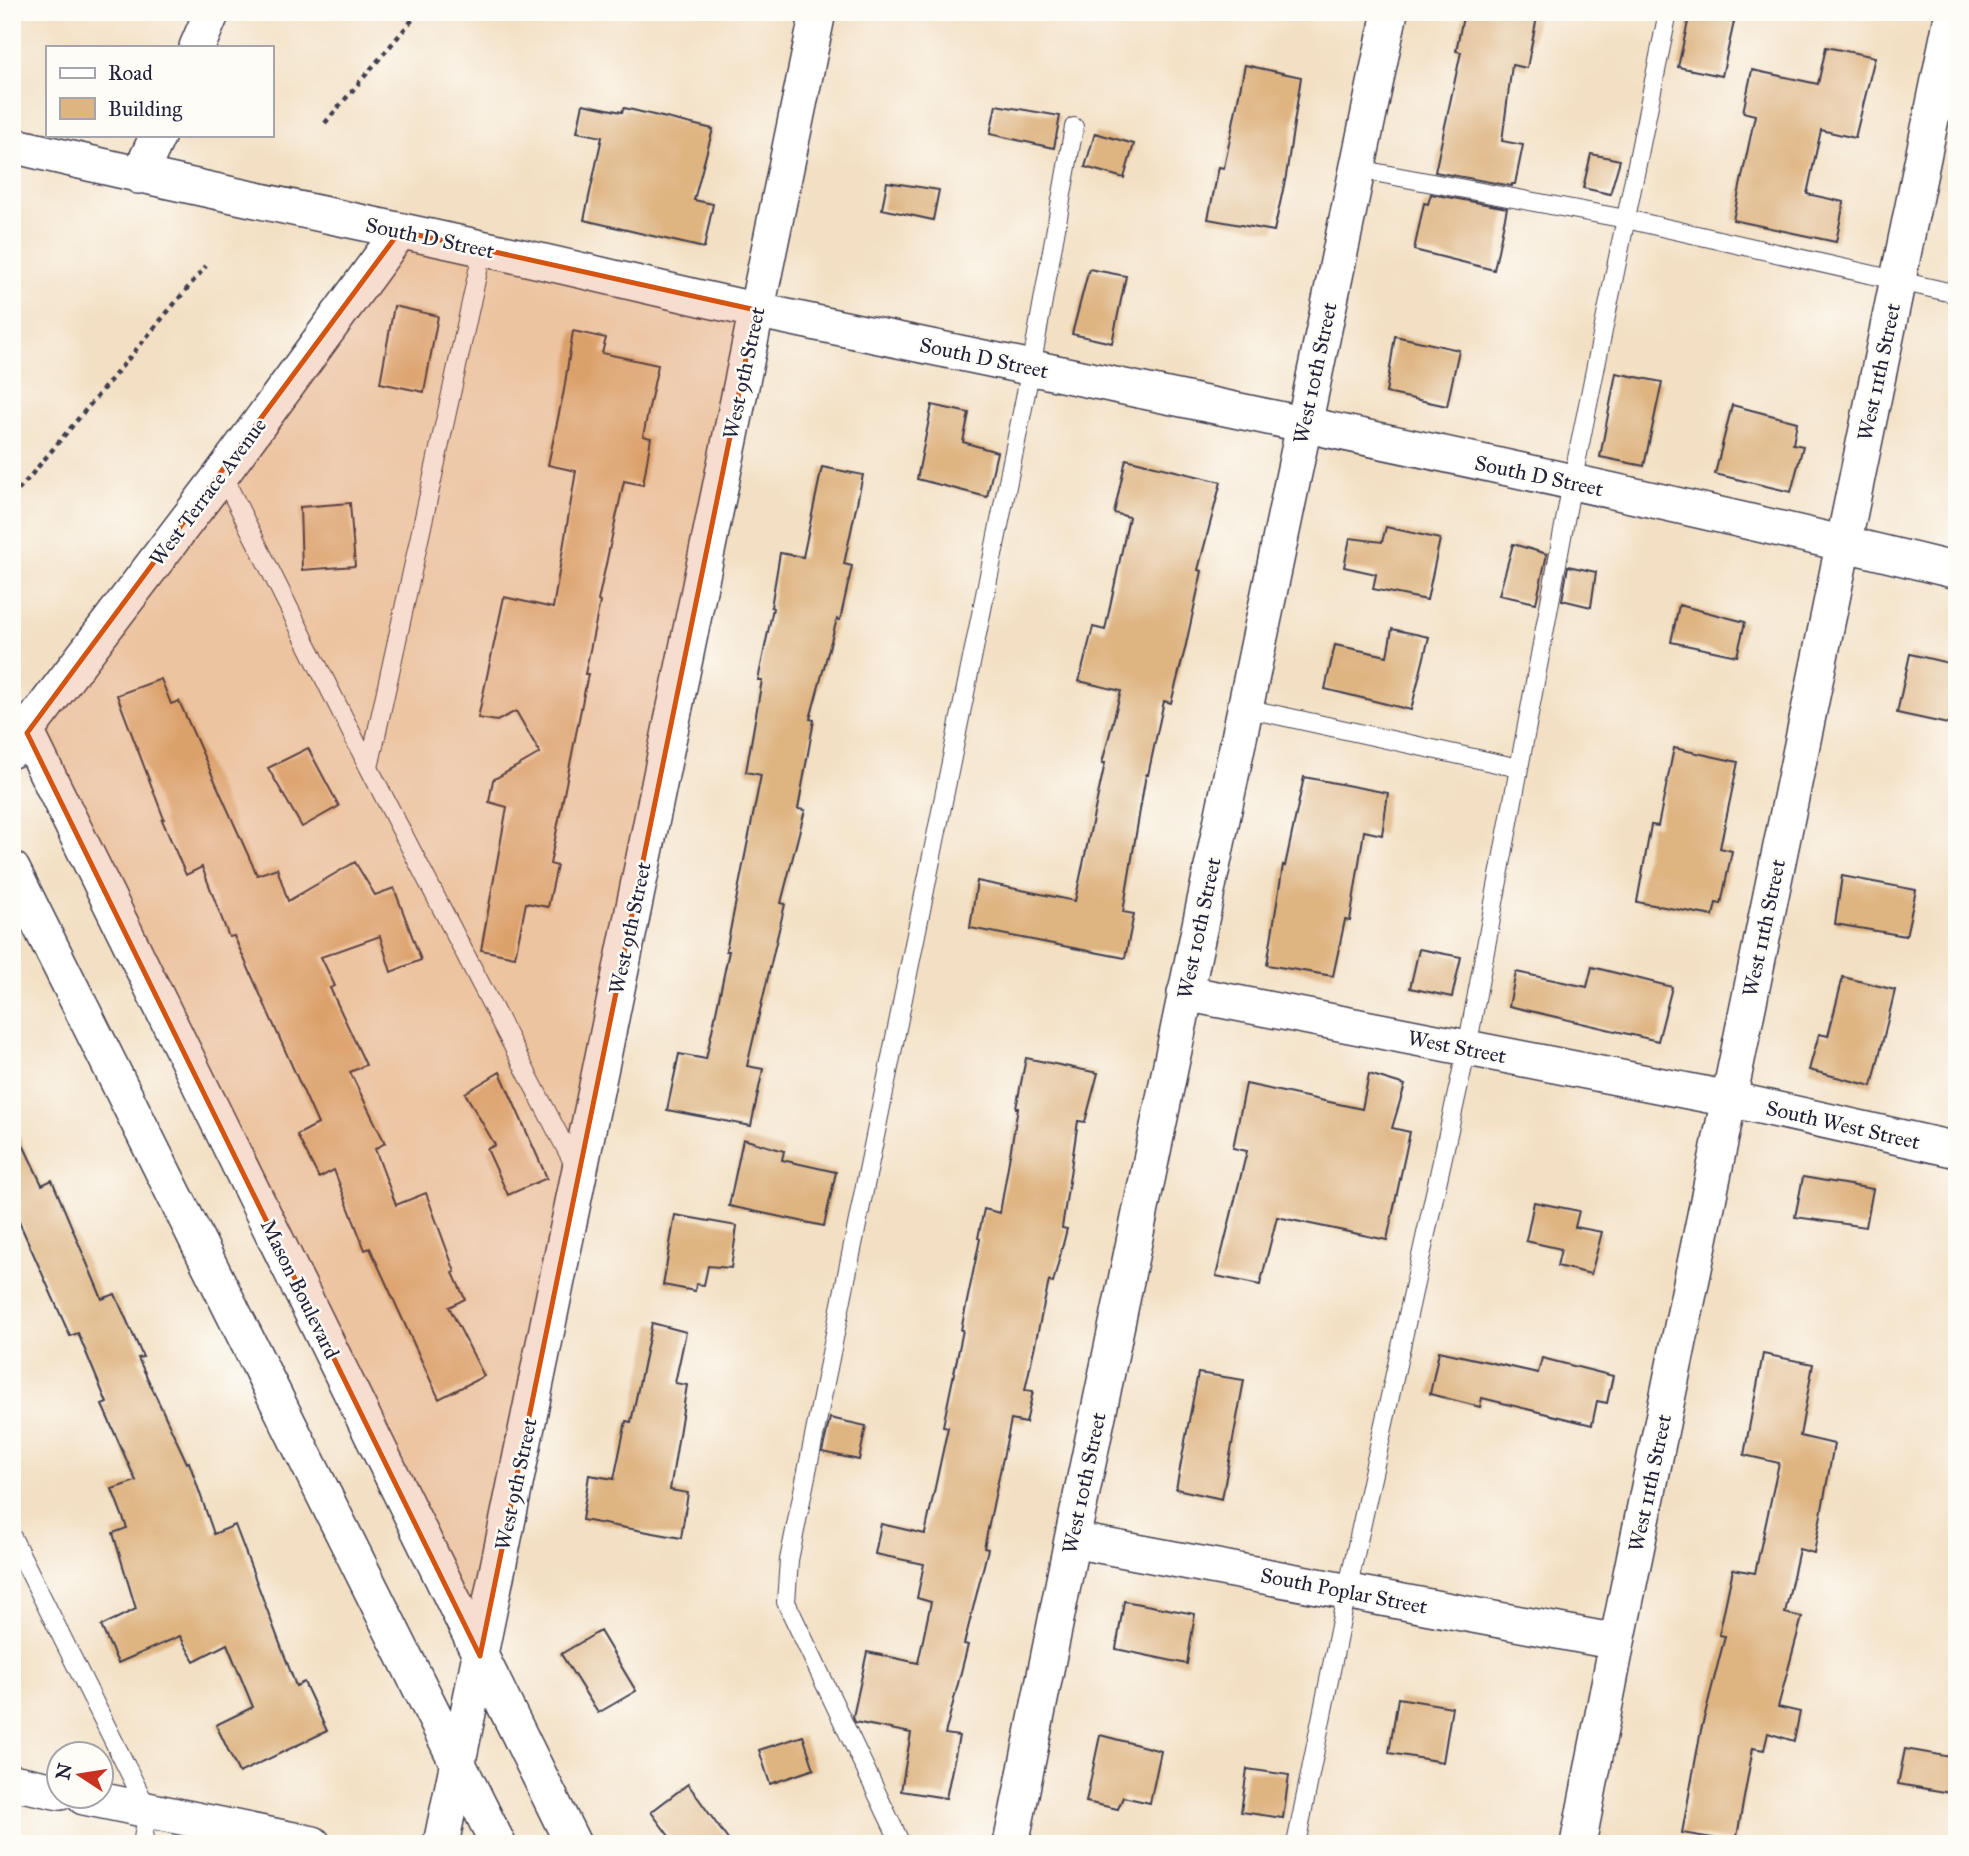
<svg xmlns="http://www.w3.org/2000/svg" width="1969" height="1856" font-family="'IM FELL Great Primer',serif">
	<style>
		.building { fill: #deb481 }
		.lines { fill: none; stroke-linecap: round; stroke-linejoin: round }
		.service-casing { stroke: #413e50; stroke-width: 20 }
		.minor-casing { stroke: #413e50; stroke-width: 38 }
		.path { stroke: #413e50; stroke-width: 4.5; stroke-dasharray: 5 5; stroke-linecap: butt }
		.service { stroke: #fff; stroke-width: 18 }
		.minor { stroke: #fff; stroke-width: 35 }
		.marked { fill: #d45411; fill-opacity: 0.2; stroke: #d45411; stroke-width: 5; stroke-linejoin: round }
		.labels { text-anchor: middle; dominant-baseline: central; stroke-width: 5; stroke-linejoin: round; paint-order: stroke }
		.street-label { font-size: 21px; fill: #22223b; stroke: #fdfcf7 }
	</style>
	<rect width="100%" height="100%" fill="#fdfcf7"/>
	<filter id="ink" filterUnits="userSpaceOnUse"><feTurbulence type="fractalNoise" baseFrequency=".0143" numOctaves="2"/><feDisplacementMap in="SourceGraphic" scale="14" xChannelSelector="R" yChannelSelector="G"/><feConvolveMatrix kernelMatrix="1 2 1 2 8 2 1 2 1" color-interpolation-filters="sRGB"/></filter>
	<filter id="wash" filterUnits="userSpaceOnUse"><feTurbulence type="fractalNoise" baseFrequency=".00686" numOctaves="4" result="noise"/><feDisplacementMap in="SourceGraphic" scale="28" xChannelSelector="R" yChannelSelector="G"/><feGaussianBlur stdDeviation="1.57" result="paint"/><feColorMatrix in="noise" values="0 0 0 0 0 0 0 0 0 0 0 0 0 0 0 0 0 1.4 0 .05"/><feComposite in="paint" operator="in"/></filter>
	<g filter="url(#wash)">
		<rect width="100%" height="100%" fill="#f3e0c4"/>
		<g id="blocks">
			<path class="building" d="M 1464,12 L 1538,12 L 1527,68 L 1512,65 L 1502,141 L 1523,145 L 1515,184 L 1512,184 L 1512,186 L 1435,172 L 1461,52 L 1456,51 Z
				M 1690,13 L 1734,22 L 1722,76 L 1678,67 Z
				M 1826,47 L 1875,57 L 1855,138 L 1821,130 L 1807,194 L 1844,202 L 1836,242 L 1733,220 L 1755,115 L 1743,112 L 1752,70 L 1818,84 Z
				M 1245,65 L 1301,77 L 1286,176 L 1274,231 L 1208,219 L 1219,167 L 1224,168 Z
				M 583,104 L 622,112 L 624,108 L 713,129 L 694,200 L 713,204 L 704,248 L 584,220 L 602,137 L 577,132 Z
				M 996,105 L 1060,116 L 1054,148 L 990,134 Z
				M 1095,133 L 1134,144 L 1124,178 L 1085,167 Z
				M 1591,154 L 1620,160 L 1610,194 L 1583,188 Z
				M 887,182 L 939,190 L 933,220 L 882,209 Z
				M 1431,194 L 1507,208 L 1494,270 L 1414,250 L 1424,203 L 1428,204 Z
				M 1089,269 L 1126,276 L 1112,343 L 1072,334 Z
				M 394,306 L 438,316 L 424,392 L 380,383 Z
				M 573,331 L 606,338 L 602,353 L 658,365 L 643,436 L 651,438 L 643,485 L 624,481 L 598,601 L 600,602 L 585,674 L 588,674 L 550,864 L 557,866 L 548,907 L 526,903 L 515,957 L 481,950 L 507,807 L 489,802 L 493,780 L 540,753 L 516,711 L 497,721 L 478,718 L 504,597 L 553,608 L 576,471 L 548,465 L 564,390 Z
				M 1395,336 L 1459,350 L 1447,406 L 1386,393 Z
				M 1616,373 L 1662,382 L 1644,466 L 1600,457 Z
				M 932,405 L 969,413 L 963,442 L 997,452 L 987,497 L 917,479 Z
				M 1732,405 L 1797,422 L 1793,444 L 1803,446 L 1791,492 L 1715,474 Z
				M 1126,459 L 1221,482 L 1198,570 L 1202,571 L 1185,649 L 1171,703 L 1164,701 L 1148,775 L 1146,774 L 1123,912 L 1134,914 L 1125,958 L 970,928 L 977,881 L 1075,901 L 1105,763 L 1102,763 L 1121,691 L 1079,681 L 1093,627 L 1105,630 L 1129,517 L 1114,513 Z
				M 822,467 L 863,475 L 844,564 L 852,566 L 840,620 L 837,619 L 810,719 L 814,720 L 798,809 L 805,810 L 781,903 L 785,904 L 747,1066 L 763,1069 L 751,1126 L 667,1110 L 679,1054 L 706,1059 L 729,951 L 726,951 L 761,775 L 746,772 L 762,680 L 758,680 L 773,608 L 771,607 L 780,553 L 803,557 Z
				M 350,503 L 355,566 L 302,570 L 300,507 Z
				M 1386,527 L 1440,539 L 1427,600 L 1373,589 L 1376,574 L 1344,567 L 1350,538 L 1382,542 Z
				M 1513,544 L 1547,554 L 1536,603 L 1499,595 Z
				M 1568,566 L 1596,572 L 1591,607 L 1562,600 Z
				M 1679,605 L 1745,622 L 1737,656 L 1671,642 Z
				M 1392,629 L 1429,637 L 1411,710 L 1325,689 L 1335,645 L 1387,656 Z
				M 1910,654 L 1957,665 L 1957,726 L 1897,713 Z
				M 161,679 L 171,704 L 179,701 L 257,875 L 277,868 L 288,901 L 355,862 L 375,895 L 394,888 L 421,960 L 391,972 L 380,936 L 321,957 L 335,986 L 330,988 L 366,1065 L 350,1072 L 385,1143 L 375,1149 L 396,1205 L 426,1193 L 455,1272 L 453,1273 L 465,1299 L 449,1307 L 484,1376 L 439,1399 L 370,1248 L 365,1250 L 334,1170 L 319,1178 L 297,1135 L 318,1124 L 234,936 L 229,937 L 202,867 L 186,875 L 162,820 L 164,819 L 117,695 Z
				M 308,748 L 339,806 L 302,827 L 268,768 Z
				M 1674,748 L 1738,762 L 1720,848 L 1732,851 L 1721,904 L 1716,903 L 1713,916 L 1637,902 L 1651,825 L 1658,826 Z
				M 1304,777 L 1388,793 L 1382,835 L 1364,831 L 1350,921 L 1345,920 L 1333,976 L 1267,965 L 1283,865 L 1285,866 Z
				M 1842,876 L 1916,890 L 1906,936 L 1835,924 Z
				M 1419,949 L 1461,957 L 1452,997 L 1410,988 Z
				M 1592,967 L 1672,987 L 1658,1041 L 1509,1006 L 1516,972 L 1587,987 Z
				M 1843,977 L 1895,990 L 1872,1086 L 1809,1070 L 1819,1034 L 1828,1036 Z
				M 1026,1058 L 1098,1073 L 1085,1122 L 1078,1121 L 1062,1228 L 1067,1229 L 1053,1283 L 1049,1281 L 1025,1390 L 1033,1391 L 1026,1423 L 1011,1420 L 984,1548 L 988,1549 L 964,1644 L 968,1645 L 945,1734 L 959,1736 L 946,1798 L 901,1791 L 911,1733 L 855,1722 L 853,1717 L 867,1652 L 918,1663 L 931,1602 L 917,1598 L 924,1564 L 875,1554 L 881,1524 L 925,1534 L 948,1427 L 943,1426 L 963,1330 L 961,1330 L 980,1239 L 978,1238 L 984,1209 L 1000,1213 L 1018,1108 L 1016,1108 Z
				M 500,1072 L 547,1178 L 508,1195 L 487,1149 L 495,1145 L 465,1093 Z
				M 1369,1074 L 1405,1085 L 1392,1128 L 1410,1132 L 1387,1240 L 1277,1217 L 1260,1285 L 1216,1276 L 1247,1151 L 1233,1148 L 1246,1084 L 1362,1109 Z
				M 12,1121 L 42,1185 L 52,1180 L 102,1299 L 115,1294 L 143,1357 L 138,1358 L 187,1463 L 189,1462 L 214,1534 L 235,1525 L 296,1686 L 304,1682 L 327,1731 L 239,1773 L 216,1725 L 253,1707 L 227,1644 L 194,1661 L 180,1636 L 118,1663 L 101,1626 L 136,1609 L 113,1533 L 127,1528 L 112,1489 L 136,1481 L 102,1405 L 107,1403 L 78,1333 L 70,1336 L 12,1206 Z
				M 743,1139 L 784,1151 L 782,1160 L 836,1172 L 824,1226 L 729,1206 Z
				M 1803,1177 L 1873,1189 L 1866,1227 L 1795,1217 Z
				M 1534,1202 L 1579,1211 L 1575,1227 L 1602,1232 L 1591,1274 L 1557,1266 L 1561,1249 L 1526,1241 Z
				M 675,1215 L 737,1226 L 731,1268 L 708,1266 L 704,1285 L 696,1284 L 695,1291 L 663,1285 Z
				M 652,1323 L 686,1332 L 675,1383 L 687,1385 L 670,1490 L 688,1493 L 681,1538 L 582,1520 L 589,1475 L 614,1479 L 626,1421 L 631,1422 Z
				M 1439,1351 L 1538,1373 L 1542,1358 L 1613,1376 L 1607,1403 L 1597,1401 L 1592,1425 L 1482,1398 L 1480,1407 L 1430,1394 Z
				M 1763,1354 L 1813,1364 L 1800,1436 L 1834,1444 L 1814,1553 L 1799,1549 L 1785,1613 L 1802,1617 L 1778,1707 L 1800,1712 L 1794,1741 L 1768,1733 L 1764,1750 L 1753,1748 L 1736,1842 L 1682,1833 L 1701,1730 L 1725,1636 L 1719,1635 L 1733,1569 L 1755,1573 L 1779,1463 L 1744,1455 Z
				M 1198,1373 L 1244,1380 L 1222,1499 L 1176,1489 Z
				M 830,1418 L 866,1426 L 859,1460 L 822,1452 Z
				M 1124,1601 L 1195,1614 L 1187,1664 L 1116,1649 Z
				M 600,1631 L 636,1691 L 598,1713 L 561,1654 Z
				M 1398,1698 L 1452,1707 L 1443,1762 L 1389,1753 Z
				M 1100,1735 L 1161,1751 L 1150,1803 L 1123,1797 L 1118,1809 L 1086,1802 Z
				M 803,1736 L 814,1769 L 770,1784 L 759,1750 Z
				M 1905,1749 L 1957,1758 L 1957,1794 L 1898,1784 Z
				M 1247,1769 L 1289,1775 L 1283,1818 L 1241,1812 Z
				M 688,1784 L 731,1844 L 675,1844 L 651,1812 Z"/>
		</g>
	</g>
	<g filter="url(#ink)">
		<use href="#blocks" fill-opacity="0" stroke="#413e50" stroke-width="2"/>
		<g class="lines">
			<defs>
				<path id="service" d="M 1357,169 L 1626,219 L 1957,294
					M 222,474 L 369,768 L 577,1170
					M 1245,708 L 1519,768
					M 369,768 L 483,248
					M 12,1537 L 148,1810 L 142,1844
					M 901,1844 L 786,1602 L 789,1560 L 1031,368 L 1074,127
					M 1296,1844 L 1347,1591 L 1467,1048 L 1572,483 L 1668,12"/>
				<path id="minor" d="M 197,47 L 212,12
					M 12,145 C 168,183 325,214 481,248 C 576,268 669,292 764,312 C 1162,396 1562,474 1957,571
					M 139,176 L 158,135
					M 27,733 L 573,1844
					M 12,750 L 222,474 L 400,231
					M 12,869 L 498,1844
					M 1185,993 L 1729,1099 L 1957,1150
					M 1072,1540 L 1617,1642
					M 12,1782 L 60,1792
					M 84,1797 L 313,1844
					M 441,1844 L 818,12
					M 1011,1844 L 1072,1540 L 1390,12
					M 1578,1844 L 1617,1642 L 1953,12"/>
			</defs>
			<use href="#service" class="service-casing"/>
			<use href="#minor" class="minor-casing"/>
			<path class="path" d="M 325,123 L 419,12
				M 12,498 L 206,266"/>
			<use href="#service" class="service"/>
			<use href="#minor" class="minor"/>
		</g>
	</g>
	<path class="marked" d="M 400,231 L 756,310 L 480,1656 L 27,733 Z"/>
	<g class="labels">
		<g class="street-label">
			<text transform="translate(430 238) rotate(12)">South D Street</text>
			<text transform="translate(984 358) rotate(12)">South D Street</text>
			<text transform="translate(1879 372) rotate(-78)">West 11th Street</text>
			<text transform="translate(744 373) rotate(-78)">West 9th Street</text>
			<text transform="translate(1315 373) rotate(-78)">West 10th Street</text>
			<text transform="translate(1539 476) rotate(12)">South D Street</text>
			<text transform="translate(208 492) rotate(-53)">West Terrace Avenue</text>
			<text transform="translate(630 928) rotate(-78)">West 9th Street</text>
			<text transform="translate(1199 928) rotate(-78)">West 10th Street</text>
			<text transform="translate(1764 928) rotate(-78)">West 11th Street</text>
			<text transform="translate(1457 1047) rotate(11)">West Street</text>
			<text transform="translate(1843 1125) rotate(13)">South West Street</text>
			<text transform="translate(300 1289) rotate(64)">Mason Boulevard</text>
			<text transform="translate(1084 1483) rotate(-78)">West 10th Street</text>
			<text transform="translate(1650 1483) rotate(-78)">West 11th Street</text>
			<text transform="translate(516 1484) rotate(-78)">West 9th Street</text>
			<text transform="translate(1344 1591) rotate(11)">South Poplar Street</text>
		</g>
	</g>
	<rect width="1969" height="1856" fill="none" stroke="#fdfcf7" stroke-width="42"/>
	<rect x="46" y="46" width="228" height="91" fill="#fdfcf7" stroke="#a5a5ac" stroke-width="2"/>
	<rect x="60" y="68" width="35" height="10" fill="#ffffff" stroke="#a5a5ac" stroke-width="2"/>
	<text x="108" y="80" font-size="21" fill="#22223b">Road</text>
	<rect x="60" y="98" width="35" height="21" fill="#deb481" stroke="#a5a5ac" stroke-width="2"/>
	<text x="108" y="116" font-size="21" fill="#22223b">Building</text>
	<g transform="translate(80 1775) rotate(282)"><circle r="33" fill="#fdfcf7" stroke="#a5a5ac" stroke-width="2"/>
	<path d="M0-5L12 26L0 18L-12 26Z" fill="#c8321e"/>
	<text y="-10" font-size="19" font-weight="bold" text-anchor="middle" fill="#22223b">N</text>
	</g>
</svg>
